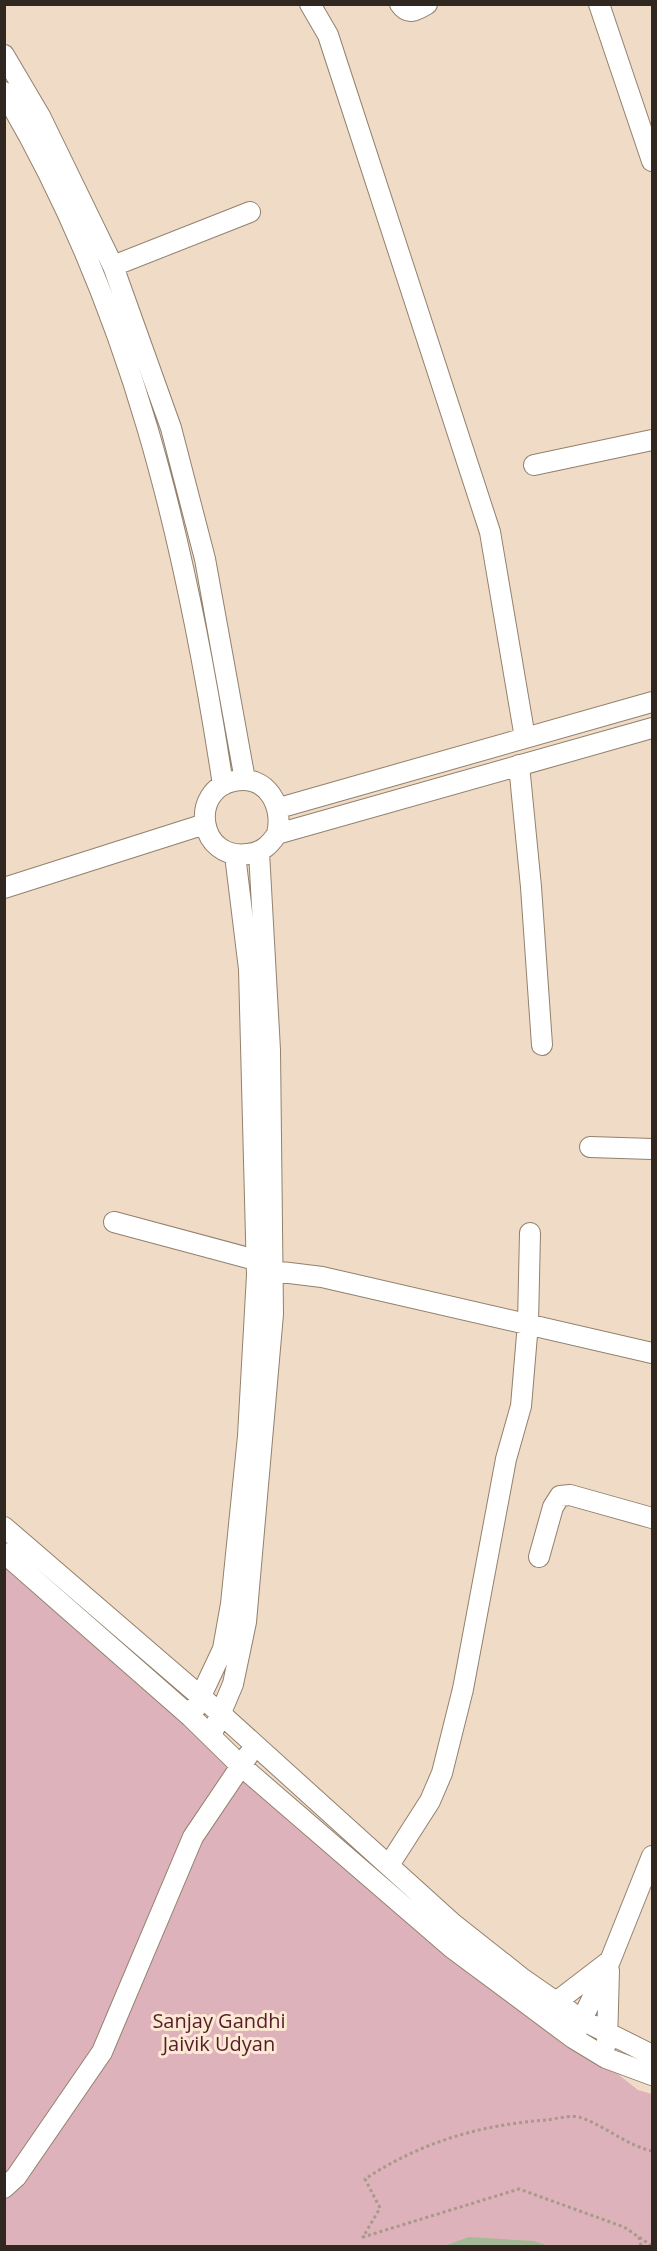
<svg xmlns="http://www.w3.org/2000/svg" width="657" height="2251" font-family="'Open Sans',sans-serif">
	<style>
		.green { fill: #deb2ba }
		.water { fill: #a4ba97 }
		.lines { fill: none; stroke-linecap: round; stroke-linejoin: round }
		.minor-casing { stroke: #93816d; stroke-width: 22 }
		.path { stroke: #a89989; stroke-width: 3; stroke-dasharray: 3 3; stroke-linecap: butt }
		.minor { stroke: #fff; stroke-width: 20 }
		.labels { text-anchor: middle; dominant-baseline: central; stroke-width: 6; stroke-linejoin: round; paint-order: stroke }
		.park-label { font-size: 20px; fill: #541c2c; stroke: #fde9d3 }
	</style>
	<rect width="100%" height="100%" fill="#efdbc6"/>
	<path class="green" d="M 4,1562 L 355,1866 L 638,2090 L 652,2094 L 652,2246 L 5,2246 Z"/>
	<path class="water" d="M 469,2237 L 534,2241 L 549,2246 L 444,2246 Z"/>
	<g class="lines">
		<defs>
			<path id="minor" d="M 310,4 L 328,35 L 490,532 L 525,738
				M 400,4 C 408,16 417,10 427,4
				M 599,4 L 652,161
				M 4,55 L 40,116 L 113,266 L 171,428 L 205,559 L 245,780
				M 4,92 C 131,306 186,542 223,785
				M 113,266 L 250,212
				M 534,465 L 652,440
				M 519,765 L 531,887 L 542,1045
				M 279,808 L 652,702
				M 277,834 C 284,806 267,774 234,781 C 189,790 198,861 248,854 C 262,852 269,846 277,834 L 652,728
				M 4,888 L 205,824
				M 590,1147 L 652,1149
				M 114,1222 L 256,1260
				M 273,1271 L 322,1277 L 652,1353
				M 4,1527 L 221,1714 L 451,1922 L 523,1979 L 582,2020 L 652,2055
				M 4,1553 L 191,1717 L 240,1765 L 452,1948 L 573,2038 L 606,2058 L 652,2075
				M 539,1557 L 553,1507 L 560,1496 L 570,1495 L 652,1518
				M 191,1717 L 223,1649 L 231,1604 L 248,1436 L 257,1275 L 249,969 L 235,855
				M 211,1736 L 233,1684 L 246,1622 L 273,1314 L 270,1050 L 259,852
				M 389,1865 L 430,1801 L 442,1773 L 463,1689 L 506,1459 L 521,1406 L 528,1323 L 530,1233
				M 547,2009 L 607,1963
				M 577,2030 L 610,1961 L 652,1856
				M 607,2043 L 609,1970
				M 4,2188 L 16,2177 L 102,2052 L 193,1837 L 249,1754"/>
		</defs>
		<use href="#minor" class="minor-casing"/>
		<path class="path" d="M 652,2151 C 626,2145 607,2127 582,2118 C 572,2114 556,2119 546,2120 C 480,2125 421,2142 365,2179 L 380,2208 L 363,2237 L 519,2189 L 624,2227 L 652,2246
			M 639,2237 L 641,2246"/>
		<use href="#minor" class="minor"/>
	</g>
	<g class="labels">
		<g class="park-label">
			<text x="219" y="2020">Sanjay Gandhi<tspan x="219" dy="23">Jaivik Udyan</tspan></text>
		</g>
	</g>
	<rect width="657" height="2251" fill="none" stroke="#302820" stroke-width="12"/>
</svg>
